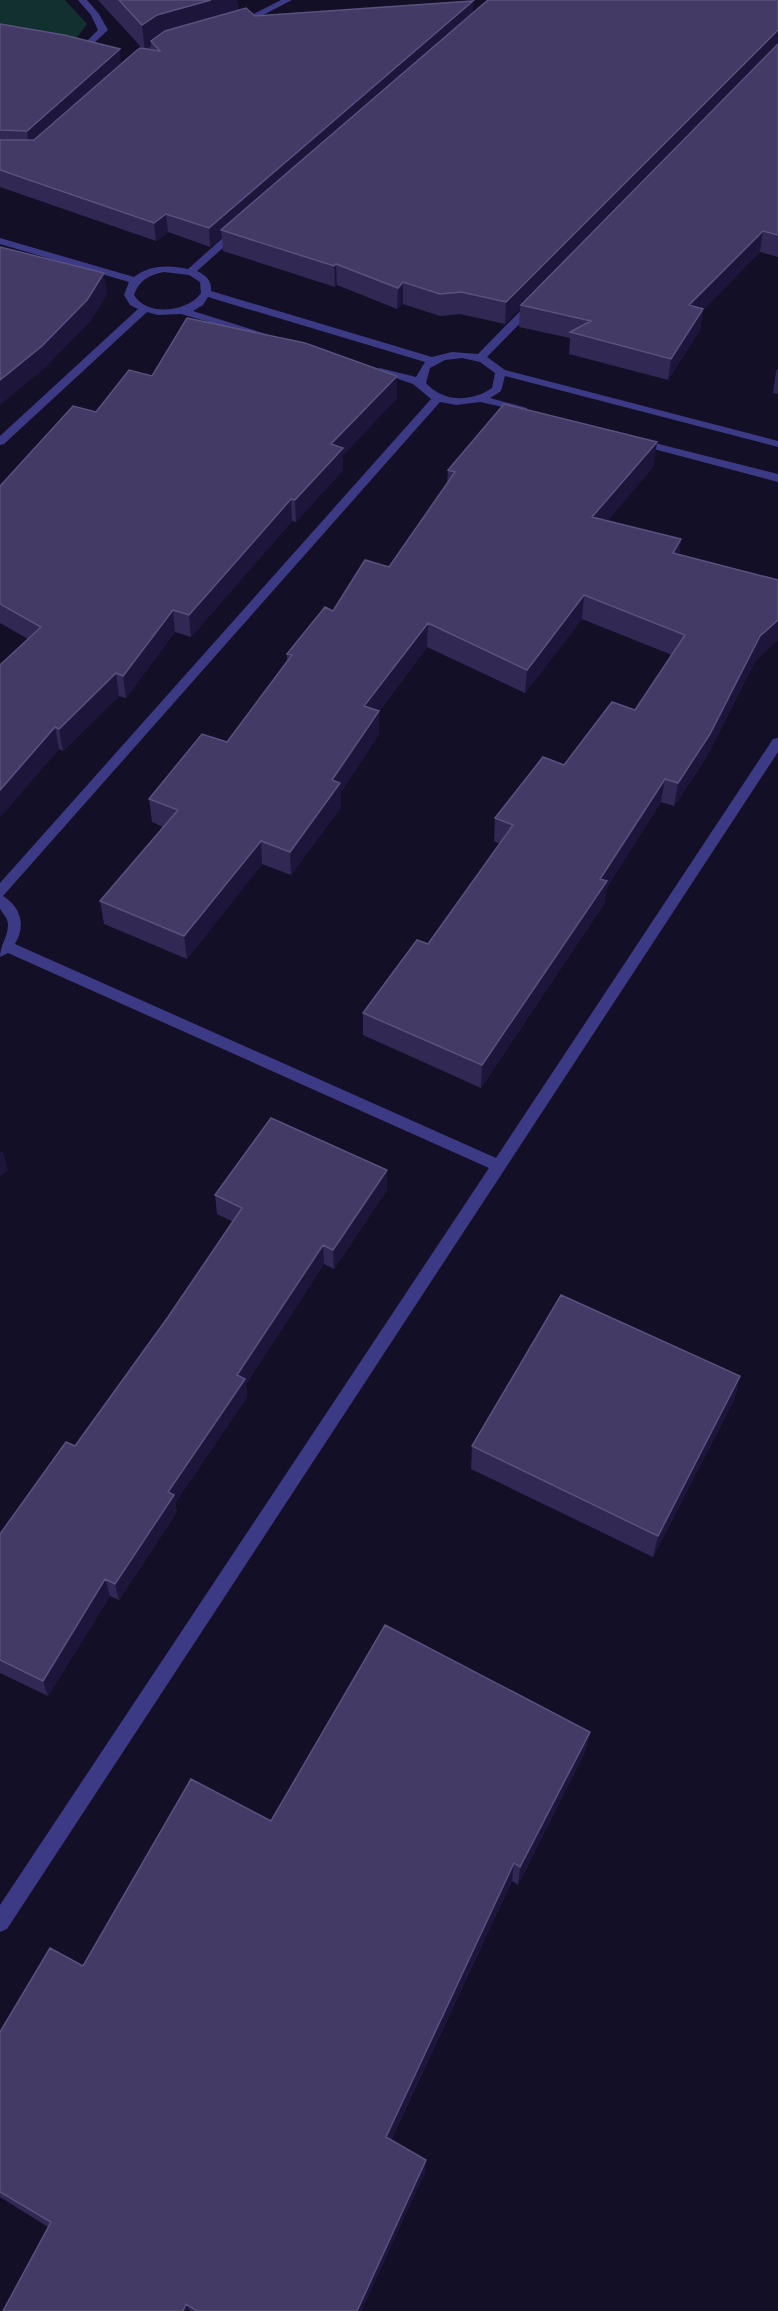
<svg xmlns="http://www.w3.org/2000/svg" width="778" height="2311" font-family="'Asap Condensed',sans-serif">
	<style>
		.green { fill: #12302f }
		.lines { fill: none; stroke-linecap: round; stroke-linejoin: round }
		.minor { fill: #3d3a85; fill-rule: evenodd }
		.wall { fill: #312854 }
		.shaded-wall { fill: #1d163a }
		.building { fill: #433a66; stroke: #5a527e; stroke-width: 1.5 }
	</style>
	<rect width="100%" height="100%" fill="#130f26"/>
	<path class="green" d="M 0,0 L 65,0 L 87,24 L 73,43 L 0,24 Z"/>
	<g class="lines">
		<path class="minor" d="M 78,0 L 87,0 L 99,14 L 108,30 L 81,55 L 76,52 L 98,30 L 91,15 Z
			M 281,0 L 292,0 L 244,25 L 236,23 Z
			M 234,228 L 243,230 L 197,271 C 206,275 212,281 211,291 L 432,357 L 452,352 L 478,354 L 529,302 L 537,302 L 537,306 L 487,357 L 505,370 L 778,441 L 778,447 L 505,376 L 501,391 L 490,398 L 527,408 L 527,412 L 480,402 L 456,405 L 440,402 L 3,896 C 21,907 26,926 15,944 L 496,1158 L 773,739 L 778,738 L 778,752 L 7,1929 L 0,1932 L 0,1905 L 489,1168 L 8,953 L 0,957 C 0,945 8,937 8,925 C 8,917 2,914 0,908 C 0,901 0,890 0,883 L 431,399 L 413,384 L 375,371 L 380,368 L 416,377 L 425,362 L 208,297 L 203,305 L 193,311 L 279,338 L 274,341 L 181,314 L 158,315 L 147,312 L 4,444 L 0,445 L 0,436 L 138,309 L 130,305 L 124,295 L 129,282 L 0,244 L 0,238 L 134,277 C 150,265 169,265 188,269 ZM 164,272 L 189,275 L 200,282 L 201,293 C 188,312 147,317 134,295 C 139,280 149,275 164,272 ZM 462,358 L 480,362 L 495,373 L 492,388 C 471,402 444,403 426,383 L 430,368 L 445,360 Z
			M 639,439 L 778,474 L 778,482 L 635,444 L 633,442 Z"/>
	</g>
	<path class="wall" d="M 98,0 L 237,0 L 238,10 L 255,16 L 473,13 L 778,0 L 778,257 L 760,252 L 703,310 L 700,330 L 668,380 L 569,354 L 570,338 L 519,327 L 520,308 L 505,324 L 460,314 L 440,316 L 403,304 L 397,309 L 337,285 L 335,287 L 223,251 L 222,237 L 210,247 L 168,232 L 156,241 L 0,187 L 0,24 L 121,64 L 142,48 Z
		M 778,368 L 778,394 L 773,393 L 776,371 Z
		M 152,376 L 397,398 L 343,455 L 343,470 L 296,522 L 292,521 L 191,637 L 175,632 L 126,698 L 119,696 L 63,751 L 59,749 L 0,817 L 0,665 L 28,639 L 0,623 L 0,486 L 96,412 Z
		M 654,466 L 607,521 L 681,539 L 679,554 L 778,580 L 778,640 L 756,660 L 706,758 L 674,806 L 661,802 L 607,887 L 604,904 L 481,1088 L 363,1035 L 363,1013 L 428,944 L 500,844 L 494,841 L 495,818 L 564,765 L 635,710 L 672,655 L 582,619 L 525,693 L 427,647 L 379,711 L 379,734 L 341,792 L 341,807 L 291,875 L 262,864 L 187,959 L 104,924 L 100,901 L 163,827 L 152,822 L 149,799 L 227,742 L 287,661 L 287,654 L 333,611 L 389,567 L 447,484 L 448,470 Z
		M 387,1170 L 387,1190 L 334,1269 L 324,1264 L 246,1384 L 247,1397 L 175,1503 L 177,1512 L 119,1600 L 110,1596 L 48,1696 L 0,1673 L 0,1534 L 75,1446 L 168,1317 L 233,1222 L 217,1214 L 215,1195 Z
		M 740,1376 L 734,1400 L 653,1557 L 471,1469 L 472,1446 Z
		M 590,1732 L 585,1752 L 518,1885 L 512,1881 L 391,2140 L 425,2172 L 361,2311 L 3,2311 L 48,2227 L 0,2197 L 0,2032 L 83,1966 L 271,1821 Z"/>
	<path class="shaded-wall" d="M 211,0 L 237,0 L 238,18 L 151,41 L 151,46 L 145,51 L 142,25 L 157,15 Z
		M 473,1 L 473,19 L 221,230 L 222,237 L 210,247 L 209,228 Z
		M 778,30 L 778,48 L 521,305 L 520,308 L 505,324 L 506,302 Z
		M 120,49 L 121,67 L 29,150 L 27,131 Z
		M 166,214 L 168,232 L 156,241 L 154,223 Z
		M 763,231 L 760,252 L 703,310 L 700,330 L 668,380 L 671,359 L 689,305 Z
		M 336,264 L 337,285 L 335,287 L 334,266 Z
		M 104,273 L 107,295 L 90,322 L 45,368 L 0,405 L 0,380 Z
		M 403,282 L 403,304 L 397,309 L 398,288 Z
		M 397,376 L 397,398 L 343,455 L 343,470 L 296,522 L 295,500 L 331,444 Z
		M 657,442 L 654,466 L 590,541 L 592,517 Z
		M 291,499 L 292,521 L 191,637 L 189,615 Z
		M 681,539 L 678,563 L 673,553 Z
		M 584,595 L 582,619 L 525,693 L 527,670 Z
		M 173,610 L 175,632 L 126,698 L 123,676 Z
		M 778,620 L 778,640 L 756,660 L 706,758 L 674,806 L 678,783 L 760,636 Z
		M 428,623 L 427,647 L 364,730 L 364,706 Z
		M 116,673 L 119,696 L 63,751 L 59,729 Z
		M 379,711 L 379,734 L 341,792 L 341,807 L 291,875 L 290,852 L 332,780 Z
		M 55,727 L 59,749 L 0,817 L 0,790 Z
		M 665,779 L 661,802 L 607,887 L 604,904 L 481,1088 L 482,1065 Z
		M 261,841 L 262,864 L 187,959 L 184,936 Z
		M 3,1151 L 8,1170 L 0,1177 L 0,1153 Z
		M 387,1170 L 387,1190 L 334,1269 L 333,1250 Z
		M 323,1245 L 324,1264 L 246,1384 L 247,1397 L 175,1503 L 177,1512 L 119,1600 L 115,1584 L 168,1492 L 237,1375 Z
		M 740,1376 L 734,1400 L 653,1557 L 658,1536 Z
		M 105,1579 L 110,1596 L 48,1696 L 43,1681 Z
		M 590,1732 L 585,1752 L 518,1885 L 520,1867 Z
		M 514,1863 L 512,1881 L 386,2150 L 386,2137 Z
		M 426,2160 L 425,2172 L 361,2311 L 357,2311 Z
		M 186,2304 L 190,2311 L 183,2311 Z"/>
	<path class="building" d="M 119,0 L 211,0 L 157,15 L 142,25 Z
		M 488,0 L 778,0 L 778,30 L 506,302 L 461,292 L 440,294 L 403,282 L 398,288 L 336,264 L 334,266 L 221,230 Z
		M 473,1 L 209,228 L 166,214 L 154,223 L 0,170 L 0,140 L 34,140 L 136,51 L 140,48 L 160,51 L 151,41 L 165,31 L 246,8 L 255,16 Z
		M 0,24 L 64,35 L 120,49 L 27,131 L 0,130 Z
		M 778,44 L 778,235 L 763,231 L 689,305 L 703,309 L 671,359 L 570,332 L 591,321 L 521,305 Z
		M 0,247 L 104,273 L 87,300 L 42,346 L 0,380 Z
		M 187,318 L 305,343 L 397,376 L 331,444 L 343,448 L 295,500 L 291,499 L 189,615 L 173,610 L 123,676 L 116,673 L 59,729 L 55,727 L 0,790 L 0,665 L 41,627 L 0,604 L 0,486 L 73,406 L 96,412 L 129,370 L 152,376 Z
		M 504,404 L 657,442 L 592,517 L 681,539 L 673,553 L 778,580 L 778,620 L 760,636 L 710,734 L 678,783 L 665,779 L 600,879 L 607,881 L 482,1065 L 363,1013 L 417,940 L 428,944 L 513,825 L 495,818 L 543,757 L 564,765 L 612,702 L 635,710 L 685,635 L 584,595 L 527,670 L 428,623 L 364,706 L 379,711 L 332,780 L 340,783 L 290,852 L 261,841 L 184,936 L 100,901 L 178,810 L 149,799 L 202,734 L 227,742 L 292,655 L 287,654 L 325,607 L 333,611 L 365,560 L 389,567 L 455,472 L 448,470 Z
		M 271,1118 L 387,1170 L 333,1250 L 323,1245 L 237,1375 L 245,1379 L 168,1492 L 174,1495 L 115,1584 L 105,1579 L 43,1681 L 0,1660 L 0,1534 L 66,1442 L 75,1446 L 168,1317 L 242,1208 L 215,1195 Z
		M 561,1295 L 740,1376 L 658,1536 L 472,1446 Z
		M 385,1625 L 590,1732 L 520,1867 L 514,1863 L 386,2137 L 426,2160 L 357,2311 L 197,2311 L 186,2304 L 183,2311 L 3,2311 L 51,2222 L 0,2192 L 0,2032 L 50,1948 L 83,1966 L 191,1779 L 271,1821 Z"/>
</svg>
